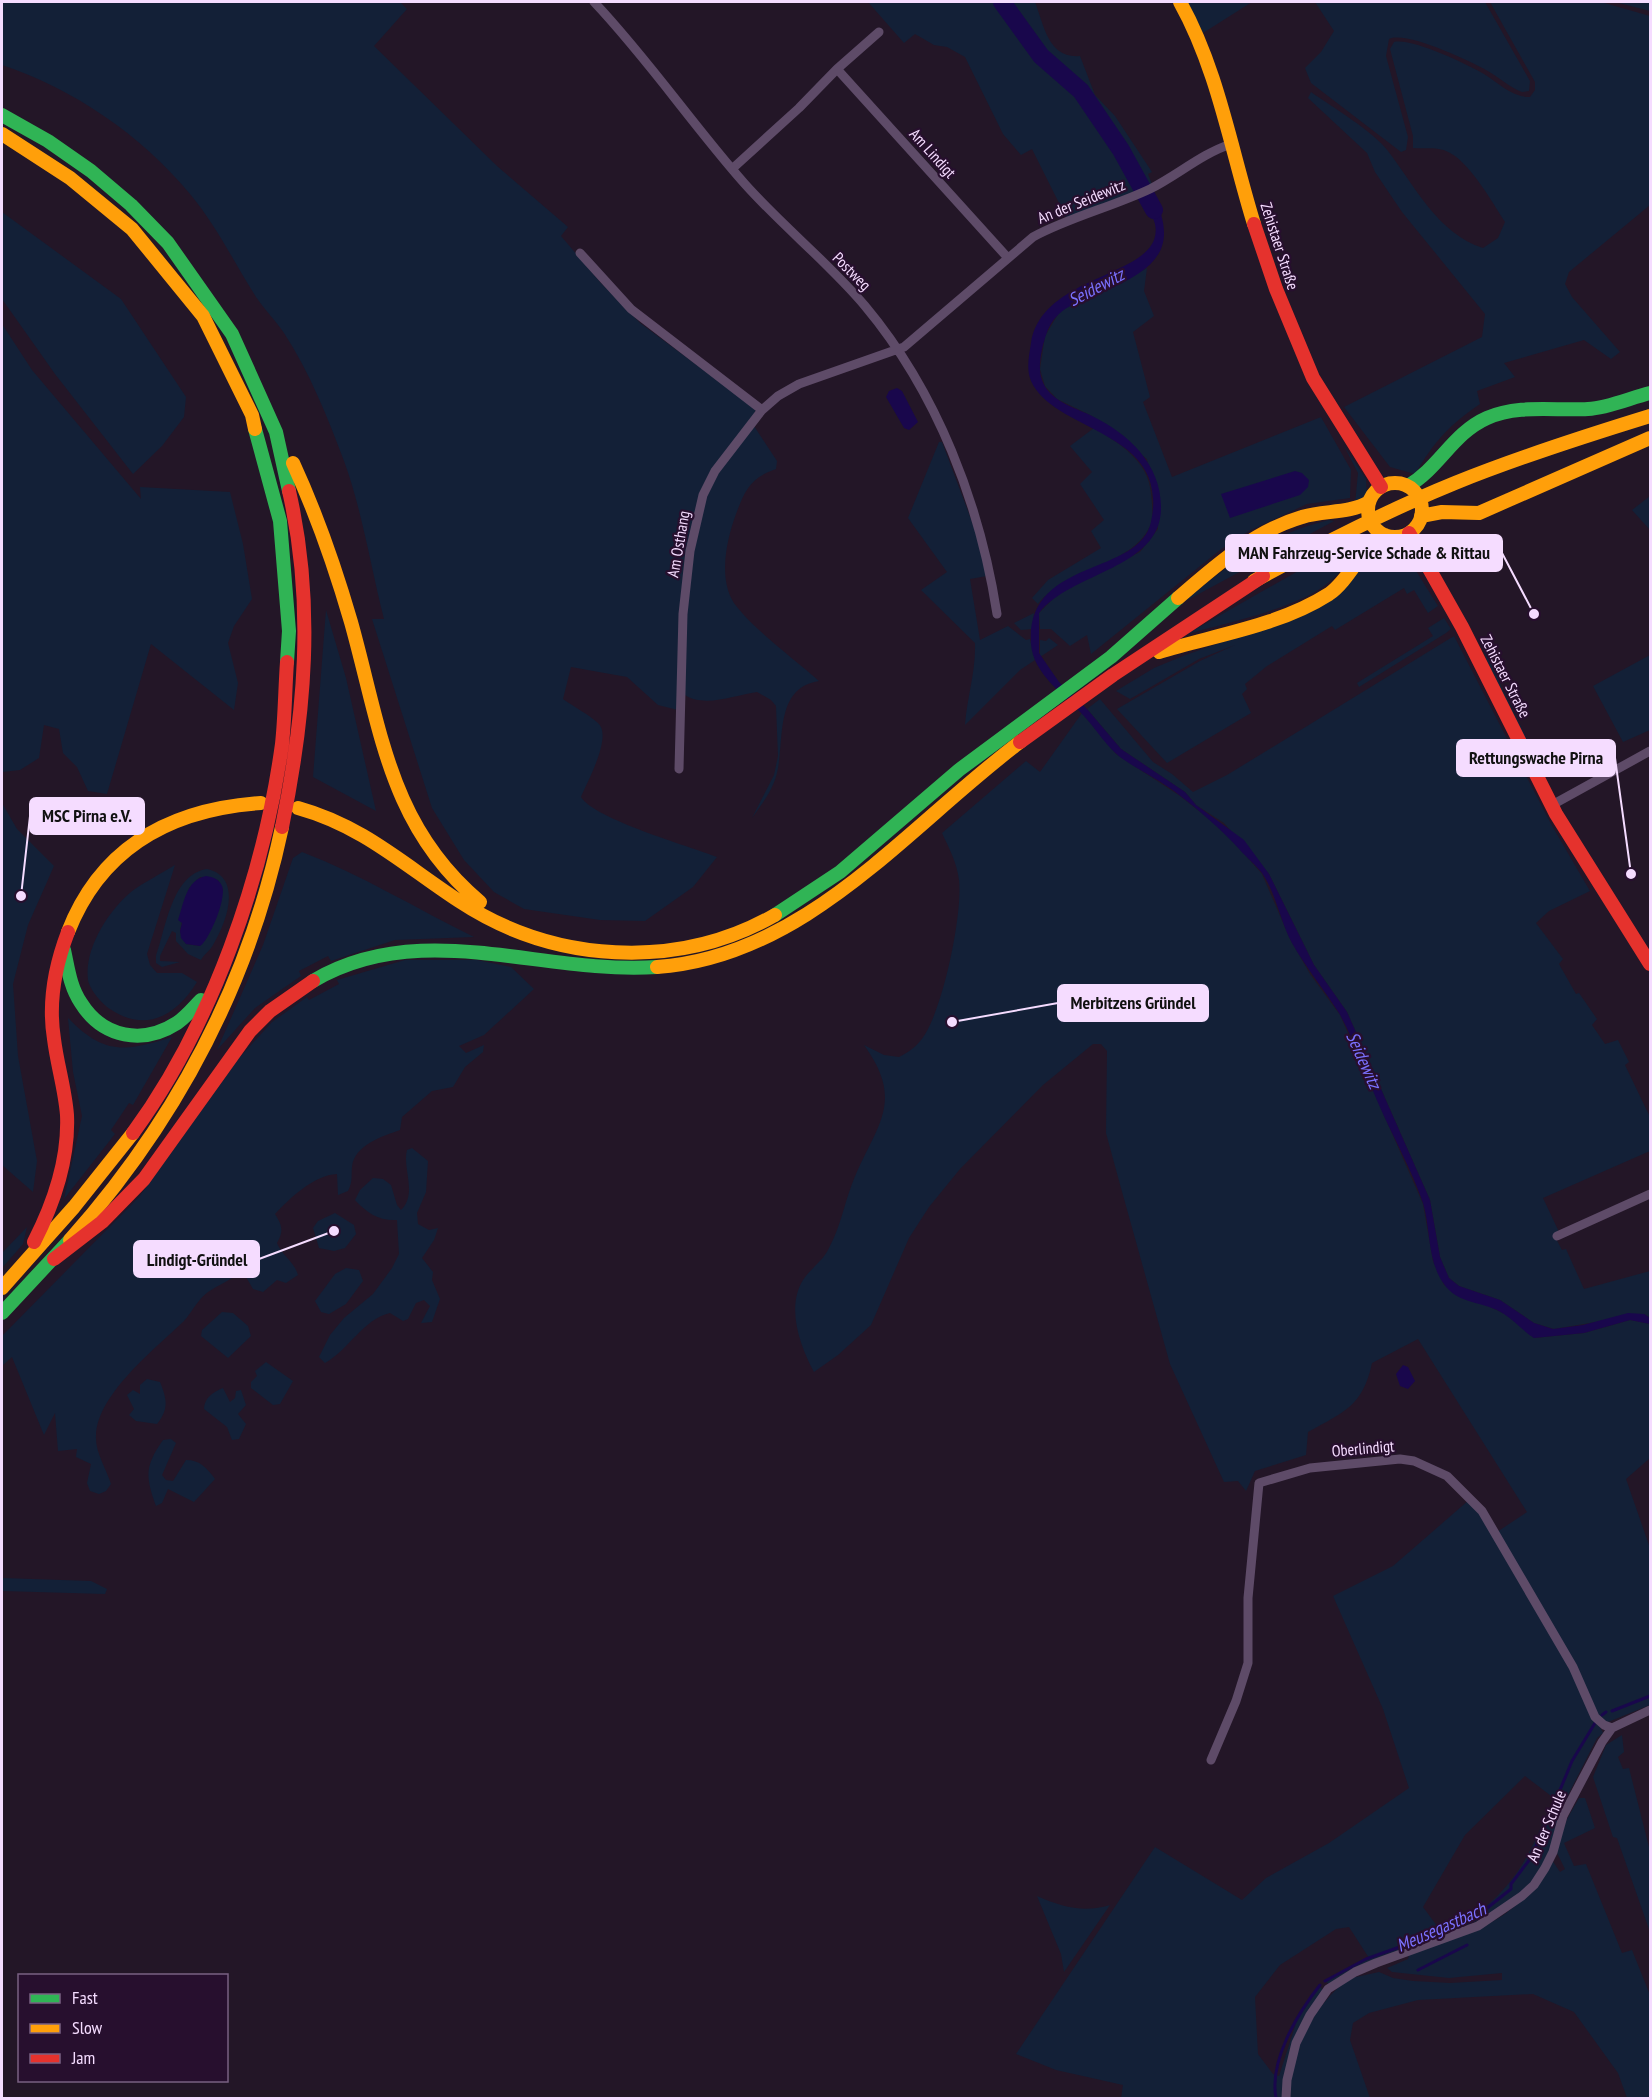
<svg xmlns="http://www.w3.org/2000/svg" width="1652" height="2100" font-family="'PT Sans Narrow',sans-serif">
	<style>
		.green { fill: #132037; fill-rule: evenodd }
		.water { fill: #19074c }
		.lines { fill: none; stroke-linecap: round; stroke-linejoin: round }
		.stream { stroke: #19074c; stroke-width: 3 }
		.river { stroke: #19074c; stroke-width: 18 }
		.street { stroke: #5e4b68; stroke-width: 9 }
		.fast { stroke: #30b455; stroke-width: 14 }
		.slow { stroke: #ff9f0a; stroke-width: 14 }
		.jam { stroke: #e5322d; stroke-width: 14 }
		.labels { text-anchor: middle; dominant-baseline: central; stroke-width: 4.5; stroke-linejoin: round; paint-order: stroke }
		.street-label { font-size: 16px; fill: #f5dcff; stroke: #270f2e }
		.water-label { font-size: 18px; font-style: italic; fill: #7b71ff; stroke: #270f2e }
		.leader { fill: none; stroke: #f5dcff; stroke-width: 2 }
		.callout-dot { fill: #f5dcff; stroke: #270f2e; stroke-width: 2 }
		.callout { fill: #f5dcff; stroke: #f5dcff; stroke-width: 2 }
		.callout-label { font-size: 18px; text-anchor: middle; font-weight: bold; fill: #111 }
	</style>
	<rect width="100%" height="100%" fill="#231627"/>
	<path class="green" d="M 2,2 L 400,2 L 407,9 L 374,46 L 497,166 L 568,227 L 561,236 L 600,282 L 640,323 L 756,409 L 752,419 L 732,443 L 695,518 L 678,710 L 658,705 L 627,677 L 571,667 L 563,699 C 574,707 588,714 598,723 C 613,736 587,782 581,797 C 594,819 689,846 717,857 L 693,887 L 645,921 L 600,920 L 524,909 L 494,892 L 464,860 L 432,808 L 372,619 L 384,619 C 371,568 362,510 344,461 C 328,418 309,371 284,333 C 276,321 265,310 256,297 C 235,264 216,225 190,194 C 141,135 74,89 2,65 Z
		M 868,2 L 1002,2 L 1041,56 L 1081,91 L 1121,150 L 1143,188 L 1067,219 L 1032,149 L 1021,155 L 1003,134 L 965,57 L 947,47 L 934,45 L 915,34 L 904,43 Z
		M 1007,2 L 1035,2 C 1044,25 1048,59 1080,56 L 1095,95 L 1115,116 L 1152,172 L 1148,174 L 1152,184 L 1149,185 L 1105,115 L 1064,69 L 1044,52 Z
		M 1187,2 L 1252,2 L 1203,33 Z
		M 1315,2 L 1485,2 L 1530,81 L 1529,91 L 1522,92 C 1509,87 1499,77 1486,70 C 1467,60 1407,31 1389,39 L 1386,56 L 1408,137 L 1406,150 L 1401,152 L 1311,83 L 1305,68 L 1321,52 L 1334,31 Z
		M 1490,2 L 1601,2 L 1650,16 L 1650,205 L 1569,272 L 1565,284 L 1572,297 L 1620,352 L 1611,359 L 1584,340 L 1504,363 L 1515,377 L 1477,391 L 1480,404 C 1450,424 1434,442 1415,474 L 1390,467 L 1344,407 L 1482,337 L 1485,314 L 1402,212 L 1375,172 L 1367,153 L 1308,98 L 1311,92 C 1332,107 1373,131 1388,151 C 1415,186 1438,234 1483,248 L 1498,238 L 1505,222 C 1492,202 1468,159 1446,151 C 1437,147 1423,149 1413,148 L 1413,136 L 1390,49 L 1394,42 C 1413,38 1466,64 1484,74 C 1497,82 1513,98 1530,97 L 1535,90 L 1535,82 Z
		M 1615,2 L 1650,2 L 1650,11 Z
		M 2,212 L 121,299 L 186,397 L 184,417 L 162,446 L 133,474 L 55,374 L 2,299 Z
		M 1147,268 L 1144,291 L 1154,316 L 1133,332 L 1150,397 L 1143,402 L 1172,477 L 1321,417 L 1351,470 L 1350,498 L 1307,504 L 1249,531 L 1220,550 L 1091,654 L 1087,635 L 1070,646 L 1051,629 L 1040,629 L 1039,613 L 1061,591 L 1140,552 L 1158,529 L 1147,459 L 1092,416 L 1057,399 L 1045,386 L 1040,369 L 1045,336 L 1060,311 L 1068,305 L 1106,291 Z
		M 2,324 L 32,370 L 141,499 L 140,487 L 230,492 L 243,544 L 252,599 L 234,626 L 228,643 L 238,683 L 234,710 L 151,644 L 107,794 L 88,791 L 77,767 L 63,753 L 59,729 L 44,725 L 39,758 L 20,770 L 2,772 Z
		M 754,426 L 777,461 L 776,469 C 750,478 745,490 736,514 C 726,541 717,583 737,607 C 758,633 793,658 819,681 C 774,688 785,740 777,773 C 773,790 762,804 752,818 L 774,775 L 778,756 L 776,706 L 771,700 L 757,692 C 735,695 705,708 685,695 C 685,629 682,531 717,473 C 726,456 741,441 754,426 Z
		M 1094,428 C 1120,443 1149,462 1151,494 C 1152,503 1154,518 1150,526 C 1132,566 1065,569 1038,604 L 1032,598 L 1048,580 L 1101,548 L 1091,531 L 1104,520 L 1080,484 L 1092,472 L 1070,446 Z
		M 939,442 L 942,442 L 977,535 L 987,576 L 970,579 L 980,640 L 1008,626 L 1026,640 L 1030,639 L 1035,660 L 1020,670 L 965,725 C 967,697 976,671 975,643 L 921,590 L 947,572 L 908,518 Z
		M 1343,444 L 1366,479 L 1367,495 L 1355,504 L 1358,473 Z
		M 1650,496 L 1650,530 L 1632,510 Z
		M 1329,520 L 1334,521 L 1182,603 C 1230,563 1268,535 1329,520 Z
		M 1360,543 L 1362,545 C 1352,559 1341,572 1328,583 C 1298,608 1226,623 1187,634 L 1314,562 L 1330,558 Z
		M 1373,548 L 1408,558 L 1438,606 L 1428,613 L 1414,590 L 1407,594 L 1404,588 L 1335,630 L 1332,626 L 1267,666 L 1245,684 L 1247,689 L 1242,694 L 1251,713 L 1167,763 L 1117,709 L 1200,661 L 1235,645 L 1199,659 L 1130,699 L 1116,691 L 1154,668 L 1183,656 L 1309,611 Z
		M 326,610 L 346,678 L 376,811 L 313,777 Z
		M 1034,613 L 1032,629 L 1021,630 L 1014,623 Z
		M 1444,618 L 1451,629 L 1446,633 L 1359,687 L 1357,683 L 1433,636 L 1428,628 Z
		M 1454,636 L 1551,824 L 1590,891 L 1549,911 L 1536,923 L 1563,959 L 1559,964 L 1576,994 L 1579,993 L 1597,1019 L 1592,1025 L 1605,1044 L 1618,1040 L 1629,1062 L 1625,1065 L 1650,1117 L 1650,1151 L 1543,1198 L 1559,1232 L 1554,1235 L 1562,1250 L 1566,1249 L 1584,1289 L 1650,1271 L 1650,1318 L 1644,1314 L 1554,1329 L 1534,1323 L 1500,1300 L 1459,1286 L 1449,1278 L 1440,1257 L 1430,1200 L 1347,1012 L 1314,965 L 1269,874 L 1224,823 L 1196,805 L 1185,792 L 1121,749 L 1087,709 L 1100,699 L 1153,762 L 1172,774 L 1193,792 L 1227,775 Z
		M 1049,638 L 1058,645 L 1040,657 L 1040,640 L 1046,641 Z
		M 1484,642 L 1501,686 L 1530,745 L 1526,745 L 1489,668 L 1482,645 Z
		M 1650,655 L 1650,730 L 1623,742 L 1593,686 Z
		M 1082,713 L 1116,754 L 1180,796 L 1223,830 L 1262,874 L 1290,939 L 1310,974 L 1340,1015 L 1423,1204 L 1433,1261 L 1444,1285 L 1507,1315 L 1534,1338 L 1584,1333 L 1630,1320 L 1650,1324 L 1650,1458 L 1626,1479 L 1650,1548 L 1650,1705 L 1608,1722 L 1603,1721 L 1598,1715 L 1497,1532 L 1527,1512 L 1418,1339 L 1372,1363 C 1363,1406 1344,1412 1308,1432 L 1306,1455 L 1255,1471 L 1246,1491 L 1238,1481 L 1224,1482 L 1170,1364 L 1121,1188 L 1106,1133 L 1107,1051 L 1101,1044 L 1093,1044 L 1043,1085 L 960,1169 L 929,1207 L 909,1238 L 871,1325 L 838,1355 L 814,1372 C 800,1346 786,1308 803,1280 C 811,1268 823,1261 829,1248 C 840,1228 844,1205 852,1184 C 874,1127 907,1104 864,1045 L 884,1055 L 899,1057 C 907,1053 915,1048 921,1040 C 942,1015 963,914 959,880 C 957,863 949,848 942,833 L 1026,761 L 1040,772 Z
		M 2,803 L 17,829 L 54,866 L 28,925 L 13,984 L 18,1056 L 37,1161 L 33,1192 L 2,1165 Z
		M 302,852 C 362,875 417,909 474,937 L 395,940 L 331,961 L 328,956 L 299,971 L 301,976 L 255,1008 L 217,1050 L 263,945 L 293,858 Z
		M 175,865 L 147,954 L 150,965 L 157,973 L 182,973 L 197,982 C 176,1016 146,1033 110,1009 C 102,1004 90,990 88,980 C 84,949 108,911 131,892 C 144,882 161,874 175,865 Z
		M 207,869 C 243,877 227,922 213,945 C 210,951 204,954 201,960 L 188,954 L 176,941 L 176,933 L 172,931 L 160,956 L 160,961 L 180,962 L 162,967 L 156,963 L 156,956 C 166,928 172,874 207,869 ZM 200,877 L 218,880 L 223,890 L 200,946 L 186,944 L 180,931 L 189,888 Z
		M 405,960 L 477,960 L 511,967 L 534,989 L 484,1035 L 459,1046 L 466,1053 L 484,1045 L 483,1052 L 465,1067 L 453,1087 L 432,1091 L 402,1117 L 400,1130 C 383,1136 354,1145 352,1167 C 351,1177 353,1181 348,1191 L 338,1195 L 337,1174 C 314,1175 290,1198 275,1214 C 282,1225 284,1231 277,1243 C 282,1256 294,1261 298,1275 L 286,1283 L 277,1280 L 263,1292 L 253,1289 L 242,1270 C 232,1280 220,1284 208,1292 C 198,1299 192,1312 184,1321 C 156,1348 97,1394 96,1436 C 95,1452 106,1468 111,1484 L 106,1491 L 99,1494 L 90,1491 L 87,1483 L 91,1464 L 76,1457 L 77,1449 L 58,1451 L 55,1413 L 44,1435 L 12,1357 L 2,1366 L 2,1336 L 139,1197 L 239,1058 L 272,1022 L 307,997 L 309,1000 L 339,984 L 337,980 Z
		M 68,1018 C 104,1055 125,1052 172,1037 L 133,1105 L 129,1103 L 111,1130 L 115,1134 L 64,1199 L 82,1116 L 73,1072 Z
		M 412,1148 L 428,1161 L 426,1192 L 417,1213 L 418,1224 L 429,1230 L 438,1228 L 434,1240 L 422,1258 L 433,1272 L 432,1280 L 440,1299 L 432,1322 L 421,1323 L 430,1306 L 424,1300 L 416,1303 L 408,1319 L 403,1321 L 390,1313 C 362,1320 350,1349 325,1363 L 319,1357 L 330,1335 L 344,1318 L 373,1294 L 392,1268 L 399,1254 L 397,1220 C 379,1221 367,1213 355,1200 L 360,1190 L 373,1178 L 383,1179 L 391,1185 L 397,1205 L 401,1210 C 418,1193 402,1169 407,1150 Z
		M 335,1213 L 354,1225 L 356,1234 L 345,1248 L 334,1251 L 319,1248 L 313,1228 L 318,1221 Z
		M 27,1227 L 23,1244 L 2,1268 L 2,1253 Z
		M 346,1268 L 359,1270 L 363,1281 L 346,1304 L 329,1314 L 321,1312 L 315,1301 L 335,1274 Z
		M 222,1312 L 233,1313 L 248,1326 L 251,1336 L 228,1358 L 201,1336 L 202,1330 Z
		M 266,1362 L 293,1381 L 280,1404 L 273,1405 L 251,1388 L 251,1382 L 257,1376 L 255,1371 Z
		M 147,1379 L 160,1382 C 167,1399 169,1409 157,1424 L 136,1421 L 129,1415 L 134,1409 L 127,1395 L 133,1390 L 140,1394 L 140,1385 Z
		M 223,1388 L 230,1402 L 235,1398 L 236,1391 L 241,1390 L 246,1405 L 238,1414 L 246,1424 L 239,1439 L 232,1440 L 227,1427 L 204,1409 C 204,1398 213,1392 223,1388 Z
		M 171,1439 L 176,1443 L 162,1475 L 166,1480 L 173,1481 L 186,1460 C 200,1460 207,1468 215,1479 L 194,1502 L 168,1489 L 162,1503 L 156,1506 C 145,1476 145,1466 163,1440 Z
		M 1469,1500 L 1480,1512 L 1570,1668 L 1603,1733 L 1597,1738 L 1563,1805 L 1525,1776 L 1465,1835 L 1423,1907 L 1440,1930 L 1480,1911 L 1484,1918 L 1329,1984 L 1326,1982 L 1369,1958 L 1349,1927 L 1336,1929 L 1280,1965 L 1255,1997 L 1258,2054 L 1273,2074 L 1279,2076 L 1297,2020 L 1320,1986 L 1323,1990 L 1305,2017 L 1283,2098 L 1121,2098 L 1123,2085 L 1056,2070 L 1016,2054 L 1155,1847 L 1242,1900 L 1266,1878 L 1329,1843 L 1409,1788 L 1383,1709 L 1333,1596 L 1393,1566 Z
		M 2,1578 L 91,1581 L 107,1589 L 105,1594 L 2,1591 Z
		M 1622,1735 L 1624,1752 L 1618,1757 L 1623,1769 L 1629,1768 L 1650,1851 L 1650,1932 L 1617,1838 L 1613,1837 L 1593,1777 L 1606,1745 Z
		M 1579,1798 L 1585,1798 L 1595,1828 L 1564,1843 L 1574,1866 L 1586,1864 L 1622,1953 L 1632,1950 L 1650,1995 L 1650,2098 L 1627,2098 L 1618,2073 L 1574,2012 L 1533,1994 L 1418,2000 L 1369,2013 L 1353,2023 L 1350,2040 L 1370,2098 L 1288,2098 C 1292,2048 1312,2005 1354,1975 L 1356,1977 L 1379,1972 L 1393,1978 L 1413,1981 L 1450,1983 L 1502,1980 L 1502,1973 L 1449,1978 L 1392,1972 L 1387,1968 L 1408,1959 L 1409,1955 C 1447,1940 1496,1929 1524,1897 C 1535,1886 1543,1872 1552,1860 L 1560,1872 L 1565,1869 L 1556,1851 L 1567,1819 Z
		M 1546,1815 L 1558,1819 L 1550,1850 L 1532,1885 L 1490,1915 L 1484,1908 C 1517,1880 1530,1854 1546,1815 Z
		M 1037,1896 C 1062,1907 1084,1913 1110,1905 L 1064,1972 L 1061,1954 Z"/>
	<path class="water" d="M 1002,2 L 1007,2 L 1044,52 L 1064,69 L 1105,115 L 1149,185 L 1143,188 L 1121,150 L 1081,91 L 1041,56 Z
		M 1152,192 C 1180,248 1157,268 1105,291 C 1080,303 1056,305 1046,335 C 1042,347 1037,367 1042,380 C 1049,401 1074,407 1092,416 C 1129,434 1162,465 1161,509 C 1160,569 1071,572 1039,613 L 1039,653 L 1059,682 L 1087,709 L 1121,749 L 1185,792 L 1196,805 L 1244,840 L 1269,874 L 1314,965 L 1347,1012 L 1430,1200 L 1440,1257 L 1449,1278 L 1459,1286 L 1500,1300 L 1534,1323 L 1553,1329 L 1583,1325 L 1628,1313 L 1644,1314 L 1650,1318 L 1650,1324 L 1630,1320 L 1584,1333 L 1534,1338 C 1523,1331 1515,1321 1504,1314 C 1485,1301 1458,1305 1444,1284 C 1427,1261 1431,1230 1423,1203 C 1412,1170 1393,1137 1379,1105 C 1366,1075 1355,1041 1339,1013 C 1324,989 1306,968 1292,943 C 1280,921 1276,893 1262,873 C 1256,865 1247,858 1240,850 C 1222,830 1200,811 1178,794 C 1160,780 1138,770 1120,757 C 1106,746 1096,729 1084,716 C 1065,695 1033,674 1031,644 C 1025,557 1139,577 1151,522 C 1171,429 1055,434 1031,381 C 1026,369 1029,356 1031,343 C 1042,271 1166,278 1155,224 C 1153,215 1145,206 1140,198 Z
		M 897,388 L 902,391 L 918,422 L 909,430 L 904,428 L 886,397 L 889,391 Z
		M 1295,471 L 1302,473 L 1309,480 L 1308,487 L 1300,495 L 1230,518 L 1221,494 Z
		M 206,876 C 213,877 219,879 222,886 C 227,897 210,939 200,946 L 186,944 L 181,938 L 180,931 L 182,923 L 178,920 C 184,903 186,880 206,876 Z
		M 1403,1365 L 1408,1367 L 1415,1381 L 1408,1389 L 1400,1386 L 1396,1374 Z"/>
	<g class="lines">
		<path class="stream" d="M 1612,1711 L 1650,1696
			M 1602,1715 L 1606,1712
			M 1553,1807 L 1572,1761 L 1595,1723
			M 1418,1970 L 1467,1945
			M 1325,1981 L 1366,1959 L 1439,1933 L 1481,1913 L 1511,1889 L 1511,1884 L 1530,1859 L 1550,1815
			M 1276,2098 C 1269,2061 1297,2014 1320,1985"/>
		<path class="river" d="M 1002,2 L 1041,56 L 1081,91 L 1121,150 L 1154,210"/>
		<path class="street" d="M 594,2 C 648,59 692,124 744,183 C 782,226 828,262 865,306 C 937,392 980,504 997,614
			M 837,69 L 879,32
			M 732,169 L 799,108 L 837,69 L 1008,258
			M 580,253 L 631,309 L 762,410
			M 679,769 L 683,614 L 690,551 L 703,495 L 715,471 L 762,410 L 778,396 L 799,384 L 904,347 L 1033,237 C 1070,217 1112,207 1150,189 C 1178,175 1201,154 1231,144
			M 1552,805 L 1650,751
			M 1557,1236 L 1650,1194
			M 1211,1760 L 1236,1701 L 1248,1663 L 1248,1598 L 1259,1483 L 1310,1468 L 1400,1459 L 1414,1461 L 1447,1476 L 1482,1511 L 1573,1667 L 1595,1717 L 1604,1725 L 1612,1728
			M 1286,2098 L 1287,2080 L 1296,2043 L 1310,2015 L 1328,1989 L 1355,1972 L 1376,1963 L 1478,1926 L 1522,1896 L 1534,1885 L 1545,1868 L 1553,1852 L 1563,1816 L 1602,1742 L 1612,1728 L 1650,1710"/>
		<path class="fast" d="M 2,115 L 48,141 L 91,171 L 131,205 L 168,243 L 232,334 L 276,432 L 289,491
			M 255,429 L 280,521 L 289,631 L 287,662
			M 1408,486 C 1439,468 1453,433 1487,418 C 1518,404 1555,411 1588,409 C 1608,408 1630,398 1650,393
			M 775,915 L 840,872 L 959,770 L 1111,657 L 1178,598
			M 64,950 C 68,968 70,987 81,1003 C 103,1038 143,1045 177,1023 C 186,1017 194,1007 201,1000
			M 313,981 C 421,917 541,975 657,967
			M 2,1313 L 70,1240"/>
		<path class="slow" d="M 1180,2 C 1218,70 1231,150 1254,224
			M 2,134 L 70,178 L 132,229 L 203,316 L 252,415 L 255,429
			M 293,463 C 317,515 335,567 351,622 C 381,729 389,826 480,902
			M1368 510a27 27 0 1 1 54 0a27 27 0 1 1-54 0Z
			M 1421,516 L 1442,512 L 1479,513 L 1650,438
			M 1254,581 C 1320,545 1386,511 1455,483 C 1519,457 1585,436 1650,416
			M 1178,598 C 1215,566 1254,531 1302,517 C 1324,510 1349,514 1369,502
			M 1159,652 C 1215,635 1279,626 1329,594 C 1351,579 1364,542 1385,535
			M 298,808 C 363,826 404,865 459,901 C 553,963 677,971 775,915
			M 68,932 C 102,845 173,809 261,803
			M 657,967 C 806,957 908,826 1020,742
			M 70,1240 C 175,1122 249,983 282,827
			M 2,1288 L 74,1207 L 133,1133"/>
		<path class="jam" d="M 1254,224 L 1276,289 L 1313,378 L 1381,487
			M 1409,533 L 1462,627 L 1556,814 L 1650,964
			M 1020,742 L 1113,675 L 1263,576
			M 282,827 C 305,715 315,604 289,491
			M 133,1133 C 212,1025 264,876 282,744 C 285,717 285,689 287,662
			M 34,1242 C 54,1203 69,1160 67,1115 C 65,1089 57,1064 54,1039 C 48,1002 55,966 68,932
			M 54,1259 L 102,1222 L 144,1179 L 250,1031 L 270,1011 L 313,981"/>
	</g>
	<g class="labels">
		<g class="street-label">
			<text transform="translate(933 153) rotate(48)">Am Lindigt</text>
			<text transform="translate(1081 201) rotate(-22)">An der Seidewitz</text>
			<text transform="translate(1280 246) rotate(72)">Zehistaer Straße</text>
			<text transform="translate(852 271) rotate(45)">Postweg</text>
			<text transform="translate(678 544) rotate(-80)">Am Osthang</text>
			<text transform="translate(1506 676) rotate(63)">Zehistaer Straße</text>
			<text transform="translate(1363 1448) rotate(-5)">Oberlindigt</text>
			<text transform="translate(1546 1826) rotate(-67)">An der Schule</text>
		</g>
		<g class="water-label">
			<text transform="translate(1096 287) rotate(-28)">Seidewitz</text>
			<text transform="translate(1364 1060) rotate(66)">Seidewitz</text>
			<text transform="translate(1441 1927) rotate(-24)">Meusegastbach</text>
		</g>
	</g>
	<path class="leader" d="M1534 614L1502 553M1631 874L1615 758M21 896L30 816M952 1022L1058 1003M334 1231L259 1259"/>
	<g class="callout-dot">
		<circle cx="1534" cy="614" r="6"/>
		<circle cx="1631" cy="874" r="6"/>
		<circle cx="21" cy="896" r="6"/>
		<circle cx="952" cy="1022" r="6"/>
		<circle cx="334" cy="1231" r="6"/>
	</g>
	<g class="callout">
		<rect x="1226" y="535" width="276" height="36" rx="6"/>
		<rect x="1457" y="740" width="158" height="36" rx="6"/>
		<rect x="30" y="798" width="114" height="36" rx="6"/>
		<rect x="1058" y="985" width="150" height="36" rx="6"/>
		<rect x="134" y="1241" width="125" height="36" rx="6"/>
	</g>
	<g class="callout-label">
		<text x="1364" y="559">MAN Fahrzeug-Service Schade &amp; Rittau</text>
		<text x="1536" y="764">Rettungswache Pirna</text>
		<text x="87" y="822">MSC Pirna e.V.</text>
		<text x="1133" y="1009">Merbitzens Gründel</text>
		<text x="197" y="1266">Lindigt-Gründel</text>
	</g>
	<rect width="1652" height="2100" fill="none" stroke="#f5dcff" stroke-width="6"/>
	<rect x="18" y="1974" width="210" height="108" fill="#270f2e" stroke="#796182" stroke-width="1.5"/>
	<rect x="30" y="1994" width="30" height="9" fill="#30b455" stroke="#796182" stroke-width="1.5"/>
	<text x="72" y="2004" font-size="18" fill="#f5dcff">Fast</text>
	<rect x="30" y="2024" width="30" height="9" fill="#ff9f0a" stroke="#796182" stroke-width="1.5"/>
	<text x="72" y="2034" font-size="18" fill="#f5dcff">Slow</text>
	<rect x="30" y="2054" width="30" height="9" fill="#e5322d" stroke="#796182" stroke-width="1.5"/>
	<text x="72" y="2064" font-size="18" fill="#f5dcff">Jam</text>
</svg>
